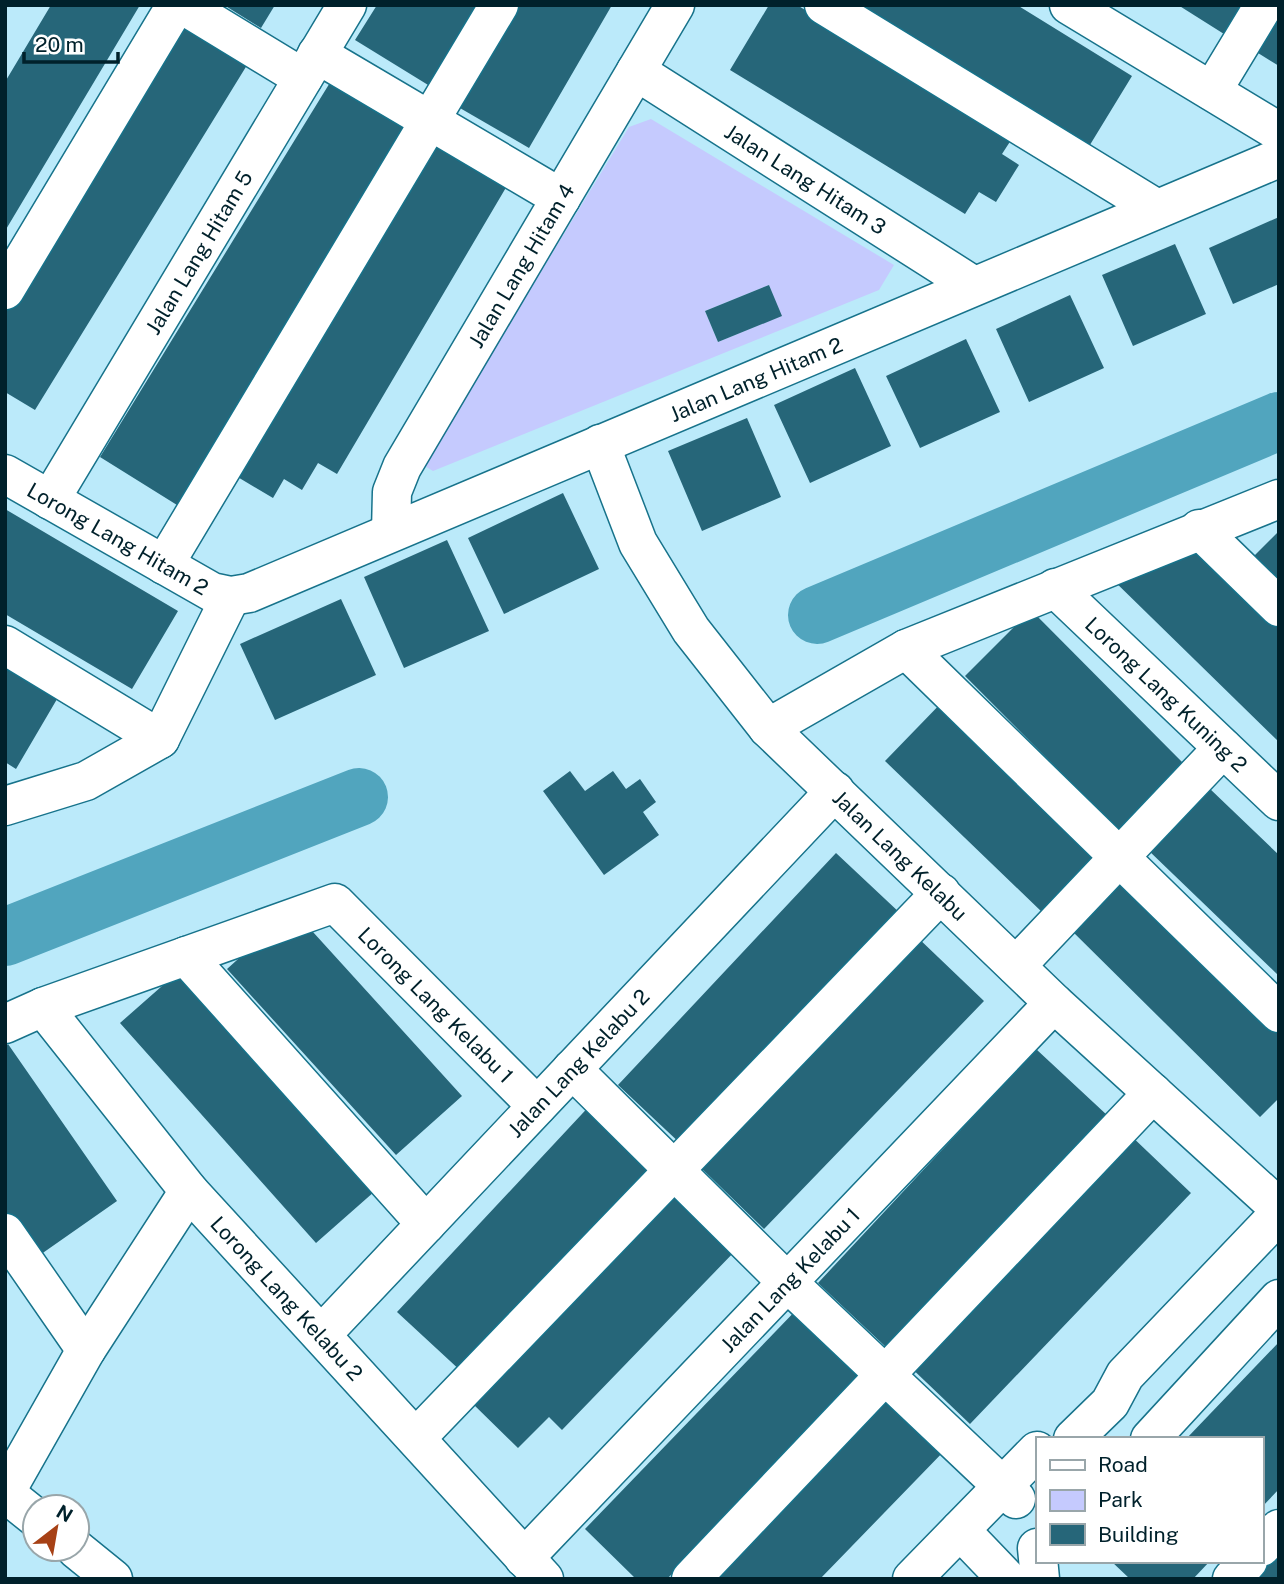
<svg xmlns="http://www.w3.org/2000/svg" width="1284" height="1584" font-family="'Public Sans',sans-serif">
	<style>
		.green { fill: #c5cafe; fill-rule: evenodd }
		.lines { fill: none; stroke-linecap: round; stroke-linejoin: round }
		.river { stroke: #51a5be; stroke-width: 58 }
		.building { fill: #266679 }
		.minor-casing { stroke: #17738b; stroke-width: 41 }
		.minor { stroke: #fff; stroke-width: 38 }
		.labels { text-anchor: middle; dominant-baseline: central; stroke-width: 7; stroke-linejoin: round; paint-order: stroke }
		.street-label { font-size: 21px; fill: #00212b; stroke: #fff }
	</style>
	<rect width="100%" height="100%" fill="#bbeafa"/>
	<path class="green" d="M 651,119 L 894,265 L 879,290 L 433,471 L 423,465 L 629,127 ZM 769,285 L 781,316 L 718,342 L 705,311 Z"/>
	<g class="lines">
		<path class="river" d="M 817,615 L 1279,421
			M 5,937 L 359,797"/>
	</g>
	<path class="building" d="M 51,5 L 140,5 L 5,231 L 5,82 Z
		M 224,5 L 275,5 L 261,28 Z
		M 377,5 L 484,5 L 433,88 L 355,40 Z
		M 511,5 L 612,5 L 529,148 L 453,104 Z
		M 769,5 L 797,5 L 1013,137 L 1002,154 L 1019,165 L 996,202 L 979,192 L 965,214 L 730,70 Z
		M 842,5 L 1017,5 L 1132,76 L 1085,153 Z
		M 1178,5 L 1241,5 L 1224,34 Z
		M 1279,5 L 1279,66 L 1250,48 Z
		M 180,13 L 252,57 L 35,410 L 5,392 L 5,297 Z
		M 339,68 L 416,115 L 177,505 L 100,457 Z
		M 435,127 L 514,174 L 337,474 L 318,463 L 302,490 L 284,479 L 273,498 L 231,473 Z
		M 1279,217 L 1279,284 L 1233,304 L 1209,248 Z
		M 1175,244 L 1206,314 L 1133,346 L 1102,275 Z
		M 769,285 L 782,316 L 718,342 L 705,311 Z
		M 1070,295 L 1104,368 L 1029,402 L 996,329 Z
		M 966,339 L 1000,412 L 920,448 L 886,376 Z
		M 855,368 L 891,446 L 810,483 L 774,405 Z
		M 747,418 L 781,497 L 702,531 L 668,451 Z
		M 563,493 L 599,569 L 504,614 L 468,538 Z
		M 5,509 L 178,611 L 132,689 L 5,614 Z
		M 1196,531 L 1279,613 L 1279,742 L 1107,574 L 1146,557 L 1158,569 Z
		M 1279,531 L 1279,580 L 1254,556 Z
		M 447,540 L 489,631 L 404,668 L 364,577 Z
		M 341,599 L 376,675 L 275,720 L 240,644 Z
		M 1031,610 L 1186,766 L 1120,832 L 965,676 Z
		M 5,661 L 60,694 L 16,769 L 5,762 Z
		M 947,697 L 1106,851 L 1044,914 L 885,761 Z
		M 570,771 L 585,791 L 613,771 L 626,789 L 640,779 L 656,802 L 643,812 L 659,835 L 604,875 L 543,791 Z
		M 1208,787 L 1279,855 L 1279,976 L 1147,849 Z
		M 836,853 L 901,914 L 683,1146 L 618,1085 Z
		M 1128,869 L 1279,1019 L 1279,1098 L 1260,1117 L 1069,928 Z
		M 293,910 L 462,1096 L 396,1155 L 227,969 Z
		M 915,935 L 984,1001 L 764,1229 L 695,1162 Z
		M 187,964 L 383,1184 L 316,1243 L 120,1023 Z
		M 8,1044 L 117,1201 L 37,1257 L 5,1211 L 5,1047 Z
		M 1036,1049 L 1108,1116 L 889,1350 L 818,1283 Z
		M 595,1100 L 661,1162 L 463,1373 L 397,1312 Z
		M 1126,1131 L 1191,1193 L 970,1424 L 904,1361 Z
		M 679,1190 L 738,1248 L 562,1430 L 549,1417 L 518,1448 L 472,1403 Z
		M 802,1304 L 870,1369 L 667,1579 L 636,1579 L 585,1529 Z
		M 1279,1342 L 1279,1489 L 1261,1508 L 1261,1439 L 1186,1439 Z
		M 884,1385 L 948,1447 L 820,1579 L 719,1579 L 706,1566 Z
		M 1279,1533 L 1279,1579 L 1234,1579 Z
		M 1111,1561 L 1210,1561 L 1193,1579 L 1130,1579 Z"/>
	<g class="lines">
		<defs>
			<g id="minor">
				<path d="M 183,5 L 303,78"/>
				<path d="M 824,5 L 1157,209"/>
				<path d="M 1069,5 L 1279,132"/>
				<path d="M 317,54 L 561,198"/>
				<path id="s1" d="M 636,71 L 974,286"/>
				<path d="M 1212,91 L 1264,5"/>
				<path d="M 5,290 L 176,5"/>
				<path id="s2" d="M 600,444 L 638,543 L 691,630 L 768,728 L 1054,1003 L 1279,1208"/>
				<path id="s3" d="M 5,474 L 212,592 L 231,596 L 249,593 L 1279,158"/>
				<path id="s4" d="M 50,500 L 347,5"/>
				<path d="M 1199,529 L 1279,607"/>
				<path id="s5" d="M 391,532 L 392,492 L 402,467 L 675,5"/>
				<path d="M 164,565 L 499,5"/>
				<path id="s6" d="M 1055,588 L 1279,801"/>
				<path d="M 5,645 L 160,739"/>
				<path d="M 906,649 L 1279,1013"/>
				<path d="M 768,728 L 906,649 L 1279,499"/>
				<path d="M 5,806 L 86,781 L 160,739 L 231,596"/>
				<path d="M 186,956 L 426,1224"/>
				<path d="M 1016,966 L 1223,748"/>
				<path id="s7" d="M 43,1007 L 189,1191 L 544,1579"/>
				<path id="s8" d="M 5,1024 L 43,1007 L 335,903 L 537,1106"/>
				<path d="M 572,1069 L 787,1282 L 1016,1499"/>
				<path d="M 5,1233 L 86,1350"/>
				<path id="s9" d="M 322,1334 L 835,791"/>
				<path d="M 416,1438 L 941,893"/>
				<path d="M 1073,1439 L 1110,1403 L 1125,1375 L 1279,1214"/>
				<path d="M 1150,1439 L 1279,1299"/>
				<path d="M 5,1493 L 86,1350 L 189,1191"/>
				<path d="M 5,1493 L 35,1517"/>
				<path d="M 960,1530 L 1007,1579"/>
				<path d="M 1261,1547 L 1279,1529"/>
				<path d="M 1037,1548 L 1040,1579"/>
				<path d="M 76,1549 L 113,1579"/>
				<path id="s10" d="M 524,1558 L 1054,1003"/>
				<path d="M 691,1579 L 1153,1093"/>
				<path d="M 912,1579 L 1037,1451"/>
				<path d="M 1232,1579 L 1248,1561"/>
			</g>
		</defs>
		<use href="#minor" class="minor-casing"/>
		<use href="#minor" class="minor"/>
	</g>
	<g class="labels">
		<g class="street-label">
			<text stroke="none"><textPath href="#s1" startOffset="201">Jalan Lang Hitam 3</textPath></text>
			<text stroke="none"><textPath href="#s4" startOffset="289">Jalan Lang Hitam 5</textPath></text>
			<text stroke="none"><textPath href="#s5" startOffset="301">Jalan Lang Hitam 4</textPath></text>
			<text stroke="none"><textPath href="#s3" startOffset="826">Jalan Lang Hitam 2</textPath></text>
			<text stroke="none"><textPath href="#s3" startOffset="130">Lorong Lang Hitam 2</textPath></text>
			<text stroke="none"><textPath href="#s6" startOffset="154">Lorong Lang Kuning 2</textPath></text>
			<text stroke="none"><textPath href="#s2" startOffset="516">Jalan Lang Kelabu</textPath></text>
			<text stroke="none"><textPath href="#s8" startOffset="495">Lorong Lang Kelabu 1</textPath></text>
			<text stroke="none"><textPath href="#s9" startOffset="373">Jalan Lang Kelabu 2</textPath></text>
			<text stroke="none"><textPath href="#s10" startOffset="385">Jalan Lang Kelabu 1</textPath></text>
			<text stroke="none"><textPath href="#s7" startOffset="380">Lorong Lang Kelabu 2</textPath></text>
		</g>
	</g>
	<rect width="1284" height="1584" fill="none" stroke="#00212b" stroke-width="14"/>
	<rect x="1036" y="1437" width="228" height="126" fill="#ffffff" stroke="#99a6aa" stroke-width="2"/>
	<rect x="1050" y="1460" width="35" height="10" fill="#ffffff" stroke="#99a6aa" stroke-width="2"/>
	<text x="1098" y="1472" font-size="21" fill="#00212b">Road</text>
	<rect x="1050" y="1490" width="35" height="21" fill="#c5cafe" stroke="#99a6aa" stroke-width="2"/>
	<text x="1098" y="1507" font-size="21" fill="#00212b">Park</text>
	<rect x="1050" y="1524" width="35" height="21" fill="#266679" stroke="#99a6aa" stroke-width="2"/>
	<text x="1098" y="1542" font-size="21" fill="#00212b">Building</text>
	<g transform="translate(56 1528) rotate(31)"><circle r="33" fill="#ffffff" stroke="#99a6aa" stroke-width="2"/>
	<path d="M0-5L12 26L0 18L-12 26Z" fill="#a74116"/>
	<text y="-10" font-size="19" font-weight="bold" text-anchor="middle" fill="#00212b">N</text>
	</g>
	<path d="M24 52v10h94v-10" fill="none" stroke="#00212b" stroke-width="3.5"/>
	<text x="35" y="52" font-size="21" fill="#00212b" stroke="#ffffff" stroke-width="5" paint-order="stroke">20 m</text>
</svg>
